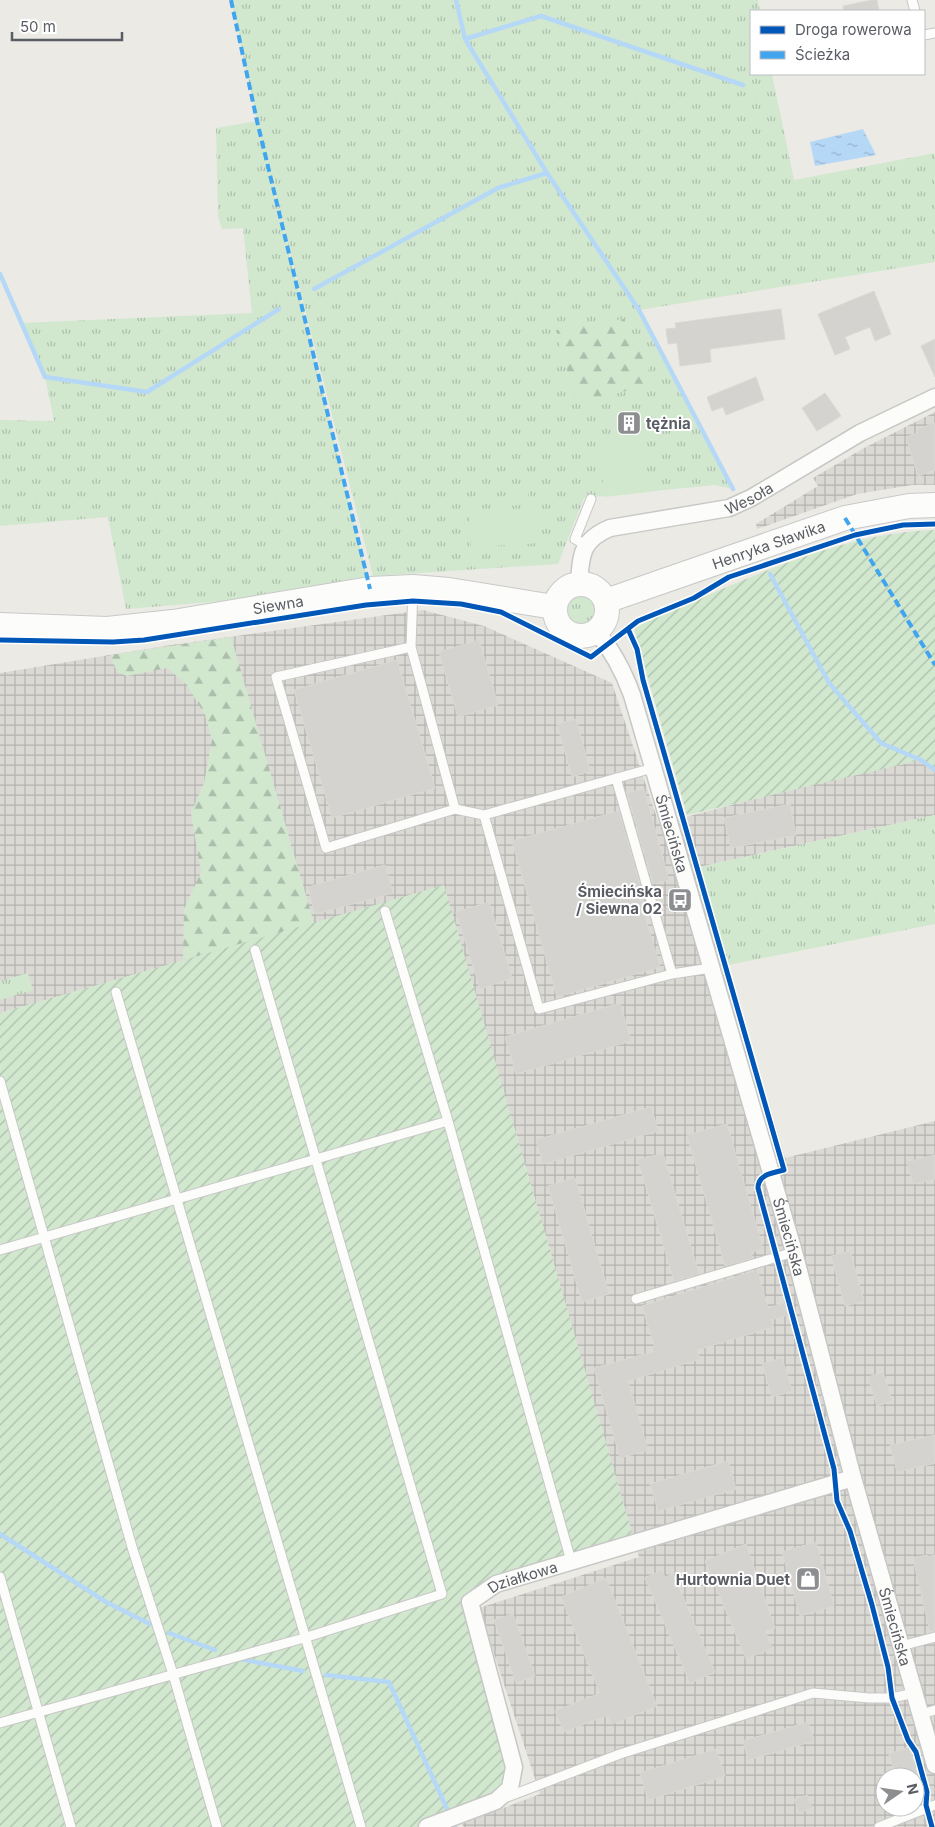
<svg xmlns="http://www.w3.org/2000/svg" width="935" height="1827" font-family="Inter,sans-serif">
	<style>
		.industrial { fill: url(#industrial-grid); fill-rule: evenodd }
		.grass { fill: url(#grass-tufts) }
		.forest { fill: url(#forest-firs) }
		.park { fill: #d1e8cf }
		.garden { fill: url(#garden-furrows) }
		.water { fill: url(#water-ripples) }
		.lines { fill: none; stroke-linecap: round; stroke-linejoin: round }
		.stream { stroke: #b6d8f7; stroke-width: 4.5 }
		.building { fill: #d4d3cf; stroke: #dad9d4 }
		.service-casing { stroke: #c7c8c6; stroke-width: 11 }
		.minor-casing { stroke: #c7c8c6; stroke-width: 19 }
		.secondary-casing { stroke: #c8c9c8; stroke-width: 26 }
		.service { stroke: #fcfcfb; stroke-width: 9 }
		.minor { stroke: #fcfcfb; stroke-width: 16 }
		.secondary { stroke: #fcfcfb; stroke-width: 24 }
		.quiet { stroke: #40a5ee; stroke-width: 4; stroke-dasharray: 8 4; stroke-linecap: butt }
		.cycleway-casing { stroke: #fff; stroke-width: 8 }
		.cycleway { stroke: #0057b8; stroke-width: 5 }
		.labels { text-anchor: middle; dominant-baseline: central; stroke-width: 4; stroke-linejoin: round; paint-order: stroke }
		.poi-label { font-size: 15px; font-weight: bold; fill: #5a5d63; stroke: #fff; text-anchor: end }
		.street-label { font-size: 15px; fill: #5a5d63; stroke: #fff }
	</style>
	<defs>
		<pattern id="industrial-grid" width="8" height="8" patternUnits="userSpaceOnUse" patternTransform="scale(1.25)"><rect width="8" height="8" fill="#dbd9d4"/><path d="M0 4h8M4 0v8" fill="none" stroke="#b5b3b0"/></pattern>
		<pattern id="grass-tufts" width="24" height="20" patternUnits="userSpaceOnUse" patternTransform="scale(1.25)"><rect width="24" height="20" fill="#d1e8cf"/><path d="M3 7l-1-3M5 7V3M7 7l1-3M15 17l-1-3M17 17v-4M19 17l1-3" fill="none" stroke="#adbfac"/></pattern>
		<pattern id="forest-firs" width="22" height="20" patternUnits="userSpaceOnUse" patternTransform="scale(1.25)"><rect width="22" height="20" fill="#d1e8cf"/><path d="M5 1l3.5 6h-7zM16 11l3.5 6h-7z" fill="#adbfac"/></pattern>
		<pattern id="garden-furrows" width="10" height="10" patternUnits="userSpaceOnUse" patternTransform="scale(1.25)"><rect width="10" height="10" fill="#d1e8cf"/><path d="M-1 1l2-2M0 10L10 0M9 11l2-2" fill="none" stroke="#adbfac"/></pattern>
		<pattern id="water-ripples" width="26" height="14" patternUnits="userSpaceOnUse" patternTransform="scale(1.25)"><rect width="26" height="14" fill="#b6d8f7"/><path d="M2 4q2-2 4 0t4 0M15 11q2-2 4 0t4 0" fill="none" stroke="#97b2cc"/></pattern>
	</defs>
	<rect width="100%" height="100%" fill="#ebeae4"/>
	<path class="industrial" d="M 935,412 L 935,485 L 912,485 L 857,494 L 757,529 L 756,524 L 818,486 L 813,478 L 864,448 Z
		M 423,610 L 484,626 L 612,683 L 659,824 L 819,782 L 921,760 L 935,771 L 935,815 L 699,867 L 785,1158 L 935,1121 L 935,1827 L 464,1827 L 462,1824 L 540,1794 L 479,1608 L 639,1557 L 444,886 L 0,1013 L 0,673 L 171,645 ZM 885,1777 L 915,1777 L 915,1807 L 885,1807 Z"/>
	<path class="grass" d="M 231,0 L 758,0 L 760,11 L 751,11 L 751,74 L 772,74 L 794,180 L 935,153 L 935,262 L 639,310 L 733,489 L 715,485 L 584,498 L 558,564 L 373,576 L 270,172 L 370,589 L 126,609 L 108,517 L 0,526 L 0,420 L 54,421 L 45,377 L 21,323 L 252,313 L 243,228 L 222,229 L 218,216 L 216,128 L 257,121 Z
		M566 611a15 15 0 1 1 30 0a15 15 0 1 1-30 0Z
		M 935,815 L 935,924 L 728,965 L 699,867 Z
		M 28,973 L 33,990 L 0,1000 L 0,981 Z"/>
	<path class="forest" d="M 624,319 L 656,384 L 576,403 L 556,330 Z
		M 231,637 L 314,923 L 183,960 L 184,909 L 201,872 L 191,813 L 204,783 L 212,740 L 205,715 L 187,685 L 167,668 L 127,676 L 117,672 L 110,655 Z"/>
	<path class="park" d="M 643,438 L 649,492 L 604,497 L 600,442 Z
		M 528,486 L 529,504 L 508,506 L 507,487 Z
		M 539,512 L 541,543 L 471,547 L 469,516 Z"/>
	<path class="garden" d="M 935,530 L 935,770 L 921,760 L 687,815 L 634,629 L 646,622 C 734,585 838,532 935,530 Z
		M 444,885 L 635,1543 L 571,1561 L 470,1602 L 510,1788 L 427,1827 L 0,1827 L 0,1013 Z"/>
	<path class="water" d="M 863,129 L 876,155 L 815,166 L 810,142 Z"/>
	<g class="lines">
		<path class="stream" d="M 456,0 L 465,39 L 547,173
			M 465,39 L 541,16 L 743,85
			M 0,274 L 45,377 L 147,392 L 279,309
			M 314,289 L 498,188 L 547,173 L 639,310 L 733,489
			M 770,574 L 829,683 L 881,743 L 921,760 L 935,770
			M 0,1534 L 106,1602 L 150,1624
			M 169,1633 L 215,1650
			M 240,1659 L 303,1671
			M 326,1675 L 389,1682 L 448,1811
			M 454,1827 L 455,1827"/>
	</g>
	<path class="building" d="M 872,0 L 877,0 L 879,11 L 844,11 L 843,6 Z
		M 874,291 L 891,334 L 875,341 L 870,327 L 845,337 L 850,349 L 835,355 L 818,314 Z
		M 781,309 L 785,339 L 710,349 L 711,362 L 680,366 L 677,343 L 668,344 L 666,329 L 676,328 L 675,323 Z
		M 935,339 L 935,377 L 921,346 Z
		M 756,377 L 764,400 L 726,415 L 723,407 L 712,411 L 707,397 Z
		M 825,393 L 841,416 L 817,431 L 802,408 Z
		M 935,423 L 935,470 L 918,476 L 906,437 L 918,433 L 917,429 Z
		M 479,640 L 498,705 L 458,717 L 439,652 Z
		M 397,660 L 435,788 L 332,818 L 294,690 Z
		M 576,719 L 590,771 L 572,777 L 557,724 Z
		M 644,789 L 669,880 L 653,884 L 627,793 Z
		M 790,804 L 796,835 L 731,848 L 724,818 Z
		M 619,811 L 641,888 L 637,889 L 660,967 L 557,997 L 512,841 Z
		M 385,865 L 393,893 L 315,914 L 308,887 Z
		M 489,902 L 512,978 L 480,989 L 456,912 Z
		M 620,1003 L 631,1041 L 516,1074 L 505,1037 Z
		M 651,1107 L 658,1131 L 543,1164 L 536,1140 Z
		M 727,1124 L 763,1249 L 751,1252 L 753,1258 L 725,1266 L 687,1135 Z
		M 663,1153 L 699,1274 L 674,1281 L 638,1160 Z
		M 935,1155 L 935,1179 L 913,1184 L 907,1162 Z
		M 575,1178 L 609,1294 L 582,1302 L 548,1186 Z
		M 850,1251 L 864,1301 L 845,1306 L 831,1256 Z
		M 757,1270 L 768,1308 L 784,1303 L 788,1315 L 771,1320 L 773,1327 L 697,1350 L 700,1359 L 628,1381 L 648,1450 L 620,1458 L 594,1368 L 656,1351 L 642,1306 Z
		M 782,1358 L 792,1391 L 772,1397 L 762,1364 Z
		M 883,1372 L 892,1401 L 877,1406 L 868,1377 Z
		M 935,1435 L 935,1463 L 897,1472 L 890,1445 Z
		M 728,1461 L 736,1489 L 658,1511 L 650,1484 Z
		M 816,1542 L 834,1606 L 800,1616 L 782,1552 Z
		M 746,1544 L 775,1628 L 765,1631 L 772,1648 L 746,1659 L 705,1561 Z
		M 927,1555 L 927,1557 L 935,1555 L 935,1631 L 930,1632 L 913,1558 Z
		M 662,1570 L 665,1577 L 673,1574 L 715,1672 L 690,1683 L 645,1578 Z
		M 606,1578 L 657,1706 L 612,1724 L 608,1715 L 564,1732 L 555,1711 L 600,1693 L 561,1597 Z
		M 513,1614 L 535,1676 L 516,1683 L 494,1620 Z
		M 808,1722 L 814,1741 L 748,1760 L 743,1741 Z
		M 909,1747 L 918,1777 L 896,1777 L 889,1754 Z
		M 716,1749 L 725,1776 L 648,1800 L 640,1773 Z
		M 807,1795 L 812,1808 L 799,1813 L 794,1799 Z"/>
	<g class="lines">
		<defs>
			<path id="service" d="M 912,0 L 915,11
				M 924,35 L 935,33
				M 586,545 L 575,539 L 591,499
				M 411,647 L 413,587
				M 455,809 L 326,848 L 276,677 L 411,647 L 455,809 L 484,815 L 653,768
				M 484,815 L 539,1009 L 672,974 L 616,778
				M 385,911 L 448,1121
				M 672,974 L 711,968
				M 116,992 L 361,1827
				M 0,1081 L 132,1547 L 173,1674 L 217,1827
				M 0,1250 L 448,1121 L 571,1561
				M 636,1299 L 794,1252
				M 0,1577 L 71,1827
				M 901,1646 L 935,1637
				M 921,1714 L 935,1710
				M 0,1723 L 304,1638 L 442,1594 L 255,950
				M 507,1797 L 620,1754 L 813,1693 L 869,1698 L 892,1698 L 914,1693
				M 879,1827 L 935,1805"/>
			<g id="minor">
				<path id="s1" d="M 579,583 C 581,555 581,540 610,528 L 729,508 L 751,498 L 860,433 L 935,397"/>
				<path id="s2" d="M 596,631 C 613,651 623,670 632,695 L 794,1252 L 853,1478 L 935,1765"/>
				<path id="s3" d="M 427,1827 L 496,1801 L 510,1788 L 514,1767 L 470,1602 L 496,1584 L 853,1478"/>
			</g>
			<g id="secondary">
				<circle cx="581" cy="610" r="26"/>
				<path id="s4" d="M 606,601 L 845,518 L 909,506 L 935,505"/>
				<path id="s5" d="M 0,625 L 107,629 L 173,622 L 370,589 L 413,587 L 449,590 L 554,607"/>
			</g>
		</defs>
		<use href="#service" class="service-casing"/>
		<use href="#minor" class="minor-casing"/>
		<use href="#secondary" class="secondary-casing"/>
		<use href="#service" class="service"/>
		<use href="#minor" class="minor"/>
		<use href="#secondary" class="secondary"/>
		<path class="quiet" d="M 231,0 L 257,121 L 370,589
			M 845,518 L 935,665"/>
		<defs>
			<path id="cycleway" d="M 628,629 L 637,649 L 643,680 L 784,1170 C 773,1173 758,1174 758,1188 L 834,1469 L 837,1501 L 850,1531 L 872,1605 L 888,1667 L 892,1698 L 908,1740 L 916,1752 L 927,1792 L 926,1805 L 932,1827
				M 0,640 L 113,642 L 144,640 L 366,605 L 413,601 L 461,604 L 501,612 L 591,657 L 638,621 L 694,598 L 729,577 L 855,535 L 903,525 L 935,524"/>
		</defs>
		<use href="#cycleway" class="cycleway-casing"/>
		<use href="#cycleway" class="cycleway"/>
	</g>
	<defs>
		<symbol id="building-square" viewBox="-11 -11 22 22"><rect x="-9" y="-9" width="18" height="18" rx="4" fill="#8d8e90" stroke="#fff"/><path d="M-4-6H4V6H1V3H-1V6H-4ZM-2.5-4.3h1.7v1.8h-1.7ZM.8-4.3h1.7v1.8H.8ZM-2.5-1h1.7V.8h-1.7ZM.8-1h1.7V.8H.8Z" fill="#fff"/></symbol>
		<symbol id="bus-square" viewBox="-11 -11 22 22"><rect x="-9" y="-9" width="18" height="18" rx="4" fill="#8d8e90" stroke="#fff"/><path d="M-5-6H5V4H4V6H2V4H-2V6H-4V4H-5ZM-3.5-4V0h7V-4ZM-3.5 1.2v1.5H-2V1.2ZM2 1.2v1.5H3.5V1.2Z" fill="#fff"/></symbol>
		<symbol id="shop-square" viewBox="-11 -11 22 22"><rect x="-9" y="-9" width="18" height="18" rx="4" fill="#8d8e90" stroke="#fff"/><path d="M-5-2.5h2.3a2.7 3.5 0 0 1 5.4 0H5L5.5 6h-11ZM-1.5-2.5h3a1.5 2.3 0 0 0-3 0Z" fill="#fff"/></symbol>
	</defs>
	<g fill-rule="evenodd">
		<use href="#building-square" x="615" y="409" width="28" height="28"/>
		<use href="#bus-square" x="666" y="886" width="28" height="28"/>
		<use href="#shop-square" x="794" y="1565" width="28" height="28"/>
	</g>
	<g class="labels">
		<g class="poi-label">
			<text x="646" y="423" text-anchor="start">tężnia</text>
			<text x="662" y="891">Śmiecińska<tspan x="662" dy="17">/ Siewna 02</tspan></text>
			<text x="790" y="1579">Hurtownia Duet</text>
		</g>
		<g class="street-label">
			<text stroke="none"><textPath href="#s1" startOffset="211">Wesoła</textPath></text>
			<text stroke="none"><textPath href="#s4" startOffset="172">Henryka Sławika</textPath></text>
			<text stroke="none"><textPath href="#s5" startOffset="280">Siewna</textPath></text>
			<text stroke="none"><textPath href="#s2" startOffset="218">Śmiecińska</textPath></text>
			<text stroke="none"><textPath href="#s2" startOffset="638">Śmiecińska</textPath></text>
			<text stroke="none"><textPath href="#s3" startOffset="344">Działkowa</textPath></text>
			<text stroke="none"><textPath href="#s2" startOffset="1042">Śmiecińska</textPath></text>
		</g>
	</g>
	<rect x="750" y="10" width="175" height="65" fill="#ffffff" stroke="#bdbec1"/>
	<rect x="760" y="26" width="25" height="8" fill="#0057b8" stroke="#bdbec1"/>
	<text x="795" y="35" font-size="15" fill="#5a5d63">Droga rowerowa</text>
	<rect x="760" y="51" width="25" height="8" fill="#40a5ee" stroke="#bdbec1"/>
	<text x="795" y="60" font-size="15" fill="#5a5d63">Ścieżka</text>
	<g transform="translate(900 1792) rotate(77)"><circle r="24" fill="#ffffff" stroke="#bdbec1"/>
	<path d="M0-4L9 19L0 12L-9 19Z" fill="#8d8e90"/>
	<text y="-8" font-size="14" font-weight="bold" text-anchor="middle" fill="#5a5d63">N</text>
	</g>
	<path d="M12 32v8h110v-8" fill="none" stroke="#5a5d63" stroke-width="2.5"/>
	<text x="20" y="32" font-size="15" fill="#5a5d63" stroke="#ffffff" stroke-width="4" paint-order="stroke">50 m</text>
</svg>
